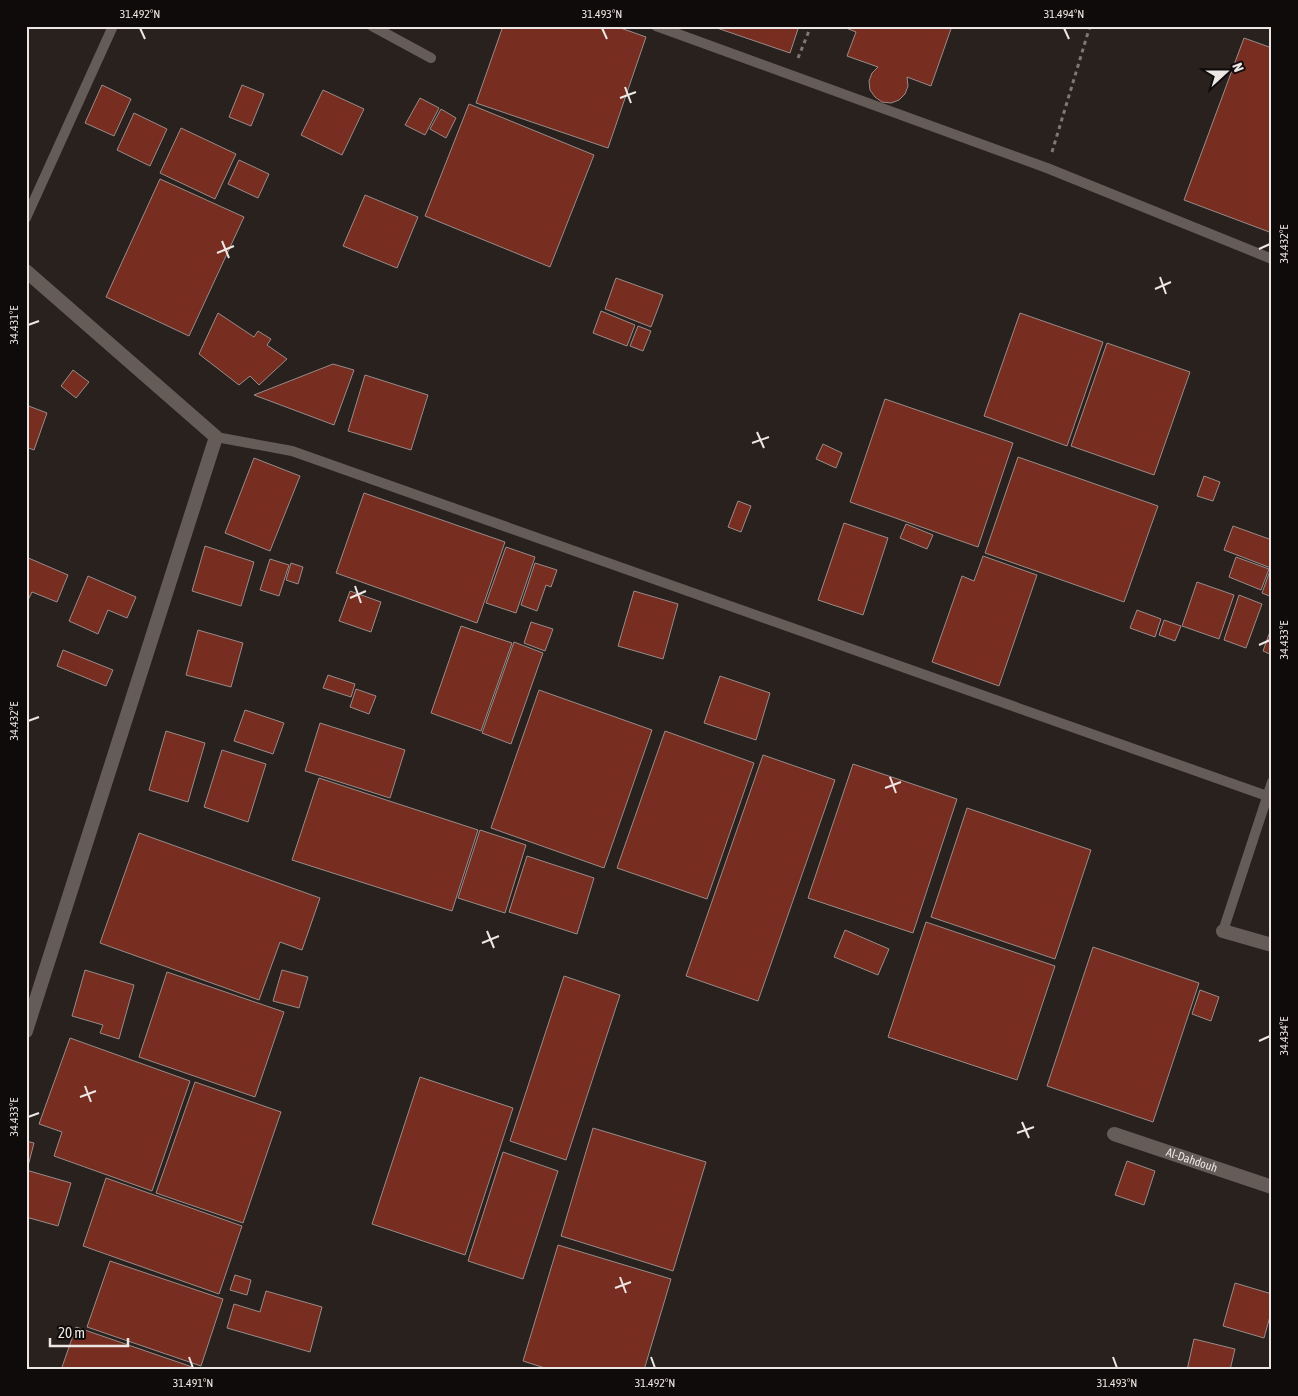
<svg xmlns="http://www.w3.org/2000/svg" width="1298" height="1396" font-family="'Asap Condensed',sans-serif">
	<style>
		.building { fill: #782d21; stroke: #978c8a }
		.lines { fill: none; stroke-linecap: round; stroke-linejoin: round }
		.path { stroke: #7e7875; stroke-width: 3; stroke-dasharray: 4 4; stroke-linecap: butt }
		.service { stroke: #655c58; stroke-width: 10 }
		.minor { stroke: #655c58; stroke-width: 14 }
		.ticks { fill: none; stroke: #ece7e4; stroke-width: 2 }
		.labels { text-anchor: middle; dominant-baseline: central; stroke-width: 5; stroke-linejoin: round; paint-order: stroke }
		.street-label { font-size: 12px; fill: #ece7e4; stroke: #0f0b0a }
		.neatline { fill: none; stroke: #ece7e4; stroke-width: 2 }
		.ticks-label { font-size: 12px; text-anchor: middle; fill: #ece7e4 }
	</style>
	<rect width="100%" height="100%" fill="#29211e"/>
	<path class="building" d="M 503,26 L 615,26 L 646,37 L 608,148 L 476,103 Z
		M 711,26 L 799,26 L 790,53 Z
		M 841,26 L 952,26 L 931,86 L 907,77 L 908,86 L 905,94 L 899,100 L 891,103 L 882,102 L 875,97 L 870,90 L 869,81 L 872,73 L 878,67 L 847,56 L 856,32 Z
		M 1244,38 L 1272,48 L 1272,233 L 1184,200 Z
		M 102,85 L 131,99 L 114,136 L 85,123 Z
		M 242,85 L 264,94 L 251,126 L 229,117 Z
		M 323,90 L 364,109 L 342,155 L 301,135 Z
		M 420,98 L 439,108 L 425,135 L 405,125 Z
		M 469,104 L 594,155 L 550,267 L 425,216 Z
		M 441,109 L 456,118 L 446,138 L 430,129 Z
		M 134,113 L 167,129 L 150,166 L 117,150 Z
		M 181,128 L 236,154 L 215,199 L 160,173 Z
		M 239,160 L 269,174 L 258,198 L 228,184 Z
		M 160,179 L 244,217 L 189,336 L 106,297 Z
		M 365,195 L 418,217 L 397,268 L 343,246 Z
		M 616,278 L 663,295 L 651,327 L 605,309 Z
		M 601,311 L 635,325 L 627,346 L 593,333 Z
		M 218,313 L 254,337 L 258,331 L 271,339 L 267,345 L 287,359 L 259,385 L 250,376 L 239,385 L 199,354 Z
		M 1020,313 L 1103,342 L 1067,446 L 984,416 Z
		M 638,326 L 651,331 L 643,351 L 630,346 Z
		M 1107,343 L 1190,372 L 1154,475 L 1071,446 Z
		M 333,364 L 354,370 L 334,425 L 254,395 Z
		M 73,370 L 89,382 L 76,398 L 61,386 Z
		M 365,375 L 428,395 L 411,450 L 348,431 Z
		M 885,399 L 1013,443 L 978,547 L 850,502 Z
		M 26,405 L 47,413 L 34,450 L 26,447 Z
		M 823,444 L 842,453 L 836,468 L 816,459 Z
		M 1018,457 L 1158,506 L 1124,602 L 985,553 Z
		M 254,458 L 300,476 L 270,551 L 225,533 Z
		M 1204,476 L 1220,482 L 1213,501 L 1197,496 Z
		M 364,493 L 505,542 L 477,623 L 336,573 Z
		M 738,501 L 751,506 L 741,532 L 728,527 Z
		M 844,523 L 888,538 L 863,615 L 818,600 Z
		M 906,524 L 933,535 L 927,549 L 900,538 Z
		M 1233,526 L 1272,540 L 1272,597 L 1262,593 L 1271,568 L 1224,550 Z
		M 205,546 L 254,562 L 241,606 L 192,591 Z
		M 506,547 L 535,557 L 516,613 L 486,603 Z
		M 983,556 L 1037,575 L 999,686 L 932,662 L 962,576 L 974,581 Z
		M 26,557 L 68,575 L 57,602 L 32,592 L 26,604 Z
		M 1236,557 L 1269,569 L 1261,590 L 1229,577 Z
		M 270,559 L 289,565 L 279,596 L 260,590 Z
		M 291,563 L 303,567 L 298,584 L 286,580 Z
		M 535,563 L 557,570 L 551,587 L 546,585 L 537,611 L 521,605 Z
		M 88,576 L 136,597 L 127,618 L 108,610 L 98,634 L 69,621 Z
		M 1197,582 L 1234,595 L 1219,639 L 1182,626 Z
		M 350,591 L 381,602 L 371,632 L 339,621 Z
		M 634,591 L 678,604 L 663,659 L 618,646 Z
		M 1239,595 L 1262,604 L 1246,648 L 1224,640 Z
		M 1137,610 L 1161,619 L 1155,637 L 1130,628 Z
		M 1164,620 L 1181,626 L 1175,641 L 1159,635 Z
		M 531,622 L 553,629 L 545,651 L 524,643 Z
		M 461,626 L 512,643 L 481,731 L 431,713 Z
		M 1272,626 L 1272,655 L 1263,651 Z
		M 198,630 L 243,643 L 231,687 L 186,675 Z
		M 514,642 L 543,653 L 511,744 L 482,733 Z
		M 63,650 L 113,670 L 106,686 L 57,666 Z
		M 328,675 L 355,684 L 351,697 L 323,688 Z
		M 720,676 L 770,693 L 756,740 L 704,723 Z
		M 356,689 L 376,696 L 369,714 L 350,707 Z
		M 539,690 L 652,730 L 604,868 L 491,828 Z
		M 245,710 L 284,723 L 273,754 L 234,741 Z
		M 320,723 L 405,750 L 390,798 L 305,771 Z
		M 166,731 L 205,743 L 188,802 L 149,790 Z
		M 665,731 L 754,763 L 707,899 L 617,868 Z
		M 222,750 L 266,764 L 248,822 L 204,807 Z
		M 763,755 L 835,780 L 758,1001 L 686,976 Z
		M 853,764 L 957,799 L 913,933 L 808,898 Z
		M 319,778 L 478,830 L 452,911 L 292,860 Z
		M 967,808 L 1091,850 L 1055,959 L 931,917 Z
		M 480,830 L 526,845 L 505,913 L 458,898 Z
		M 139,833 L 320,898 L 302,950 L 280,942 L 259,1000 L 100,943 Z
		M 527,856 L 594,878 L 577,934 L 509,912 Z
		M 926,922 L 1055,966 L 1017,1080 L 888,1037 Z
		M 845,930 L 889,949 L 878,975 L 834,957 Z
		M 1093,947 L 1199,983 L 1153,1122 L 1047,1086 Z
		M 85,970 L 134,985 L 119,1039 L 100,1033 L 103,1025 L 72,1016 Z
		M 282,970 L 308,977 L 299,1008 L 273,1001 Z
		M 167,972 L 284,1012 L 255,1097 L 139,1057 Z
		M 564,976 L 620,995 L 566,1160 L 510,1141 Z
		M 1200,990 L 1219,997 L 1211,1021 L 1192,1014 Z
		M 70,1038 L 190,1081 L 152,1191 L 54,1156 L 62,1132 L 39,1124 Z
		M 420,1077 L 513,1108 L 465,1255 L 372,1224 Z
		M 195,1082 L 281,1112 L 243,1223 L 156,1193 Z
		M 593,1128 L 706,1162 L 673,1271 L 561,1236 Z
		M 26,1141 L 34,1143 L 28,1166 L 26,1165 Z
		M 503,1152 L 558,1171 L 523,1279 L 468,1261 Z
		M 1127,1161 L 1155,1171 L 1144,1205 L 1115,1195 Z
		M 26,1170 L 71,1183 L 58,1226 L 26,1217 Z
		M 106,1178 L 242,1226 L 219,1294 L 83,1246 Z
		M 558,1245 L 671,1279 L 644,1370 L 551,1370 L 523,1361 Z
		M 110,1261 L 223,1299 L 201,1366 L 87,1327 Z
		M 235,1275 L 251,1280 L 247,1295 L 230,1290 Z
		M 1235,1283 L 1272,1294 L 1272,1309 L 1264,1338 L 1223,1326 Z
		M 266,1291 L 322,1307 L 310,1352 L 227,1328 L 234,1304 L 260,1312 Z
		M 76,1327 L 201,1370 L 61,1370 Z
		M 1194,1339 L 1235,1349 L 1230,1370 L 1187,1370 Z"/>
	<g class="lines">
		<path class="path" d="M 798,58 L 811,26
			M 1052,152 L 1090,26"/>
		<path class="service" d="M 372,26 L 431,58
			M 656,26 L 1047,168 L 1272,259
			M 26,218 L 113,26
			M 216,437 L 292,451 L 1267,796
			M 1223,931 L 1272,782"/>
		<g class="minor">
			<path d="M 26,271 L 216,437 L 26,1031"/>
			<path d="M 1223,931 L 1272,945"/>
			<path id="s1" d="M 1114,1134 L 1272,1187"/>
		</g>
	</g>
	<path class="ticks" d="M 140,28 L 145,39M 602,28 L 607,39M 1064,28 L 1069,39M 625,87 L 631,103M 620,98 L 636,92M 222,241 L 229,258M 1259,249 L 1270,244M 217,253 L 234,246M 1160,277 L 1166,294M 1155,289 L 1171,282M 28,325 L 39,321M 757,432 L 764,448M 752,443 L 769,437M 355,586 L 361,603M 350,598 L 366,591M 1259,645 L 1270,640M 28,721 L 39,717M 890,777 L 896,793M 885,788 L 901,782M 487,931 L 494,948M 482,943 L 499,936M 1259,1041 L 1270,1036M 85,1086 L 91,1102M 80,1097 L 96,1091M 28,1117 L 39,1113M 1022,1122 L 1029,1138M 1017,1133 L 1034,1127M 620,1277 L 626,1293M 615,1288 L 631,1282M 189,1357 L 193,1368M 651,1357 L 655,1368M 1113,1357 L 1117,1368"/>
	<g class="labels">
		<g class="street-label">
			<text stroke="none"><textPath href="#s1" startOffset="82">Al-Dahdouh</textPath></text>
		</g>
	</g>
	<rect width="1298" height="1396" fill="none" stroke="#0f0b0a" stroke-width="55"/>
	<g transform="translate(1226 72) rotate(69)" stroke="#0f0b0a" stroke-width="4" paint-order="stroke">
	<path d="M0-4L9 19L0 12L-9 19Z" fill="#ece7e4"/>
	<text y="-8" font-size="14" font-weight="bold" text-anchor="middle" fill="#ece7e4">N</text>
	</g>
	<path d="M50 1338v8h78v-8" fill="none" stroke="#ece7e4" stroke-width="2.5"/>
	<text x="58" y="1338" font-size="15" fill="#ece7e4" stroke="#0f0b0a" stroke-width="4" paint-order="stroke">20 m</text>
	<rect x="28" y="28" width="1242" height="1340" class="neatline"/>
	<g class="ticks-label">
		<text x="140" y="18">31.492°N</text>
		<text x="602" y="18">31.493°N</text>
		<text x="1064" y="18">31.494°N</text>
		<text transform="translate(1284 244) rotate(-90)" y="4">34.432°E</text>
		<text transform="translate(14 325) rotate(-90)" y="4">34.431°E</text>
		<text transform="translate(1284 640) rotate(-90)" y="4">34.433°E</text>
		<text transform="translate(14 721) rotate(-90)" y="4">34.432°E</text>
		<text transform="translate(1284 1036) rotate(-90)" y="4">34.434°E</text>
		<text transform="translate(14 1117) rotate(-90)" y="4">34.433°E</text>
		<text x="193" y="1387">31.491°N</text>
		<text x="655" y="1387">31.492°N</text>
		<text x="1117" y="1387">31.493°N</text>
	</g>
</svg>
